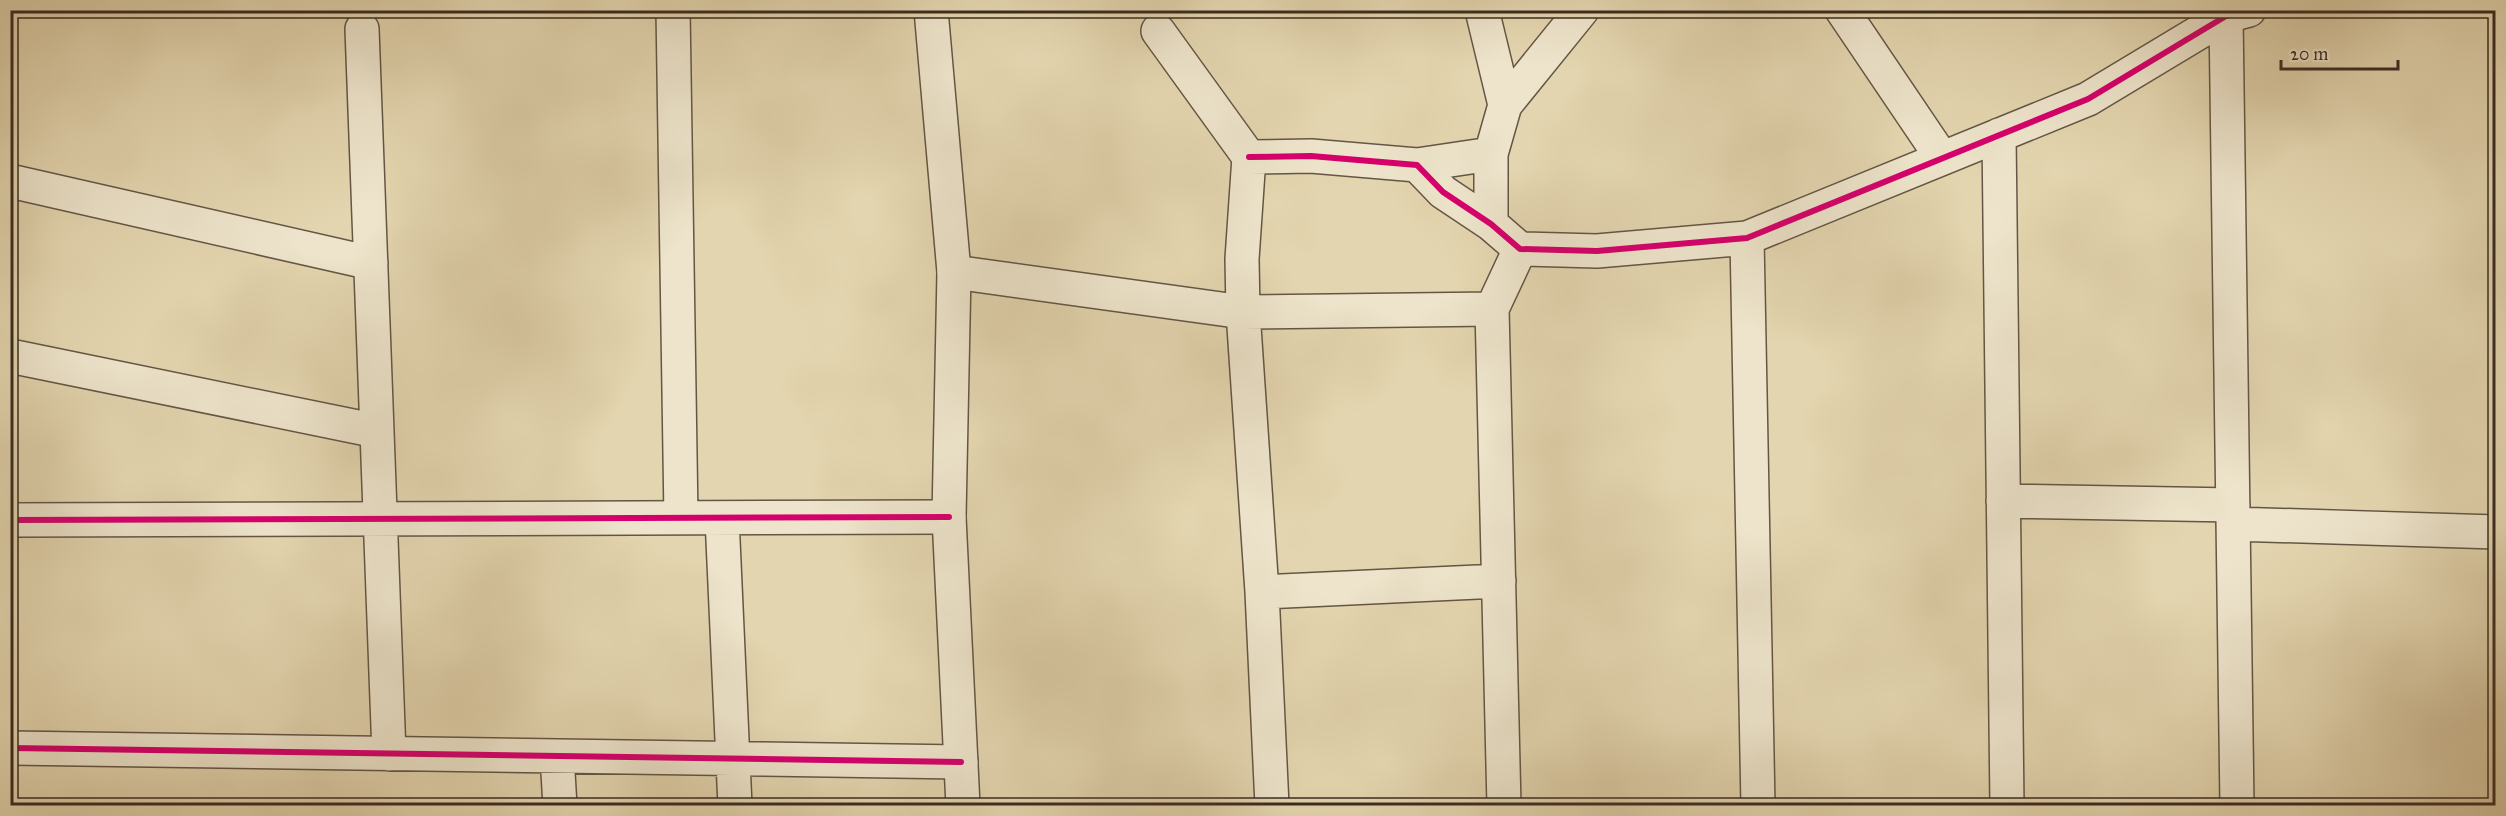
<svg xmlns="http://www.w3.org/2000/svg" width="2506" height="816" font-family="'IM FELL Great Primer',serif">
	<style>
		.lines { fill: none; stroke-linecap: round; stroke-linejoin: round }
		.minor-casing { stroke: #645645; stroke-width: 36 }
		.tertiary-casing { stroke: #645645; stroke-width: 36 }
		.minor { stroke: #ede4cb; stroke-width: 33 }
		.tertiary { stroke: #ede4cb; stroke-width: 33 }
		.cycleway-casing { stroke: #ede4cb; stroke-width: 10 }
		.cycleway { stroke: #d6006c; stroke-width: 6 }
	</style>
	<rect width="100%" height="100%" fill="#e3d5af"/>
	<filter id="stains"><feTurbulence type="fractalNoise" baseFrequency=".00333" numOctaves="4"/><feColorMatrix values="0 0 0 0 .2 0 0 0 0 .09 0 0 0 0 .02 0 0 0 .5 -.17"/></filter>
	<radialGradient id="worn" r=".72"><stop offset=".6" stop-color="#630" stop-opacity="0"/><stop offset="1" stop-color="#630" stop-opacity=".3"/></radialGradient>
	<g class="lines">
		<defs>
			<path id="minor" d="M 673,10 L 681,518
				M 1482,10 L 1505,105
				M 1842,10 L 1942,158
				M 2226,16 L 2237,806
				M 362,29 L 389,754
				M 1158,31 L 1249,157 L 1242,259 L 1243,312 L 1262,592 L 1272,806
				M 1999,135 L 2007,806
				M 1249,157 L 1311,156 L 1417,165 L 1443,192 L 1491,224 L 1520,249 L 1597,251 L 1747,238 L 2088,99 L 2226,16 L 2249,10
				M 1417,165 L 1491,154
				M 10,181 L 371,263
				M 1491,224 L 1491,154 L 1505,105 L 1582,10
				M 1747,238 L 1758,806
				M 954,272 L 1243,312 L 1492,309
				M 10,356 L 377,431
				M 2003,501 L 2233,505
				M 722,518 L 735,806
				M 10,520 L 949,517
				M 2233,524 L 2496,532
				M 1262,592 L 1499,581
				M 10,748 L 961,762
				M 557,756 L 560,806
				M 1504,806 L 1492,309 L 1520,249"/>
			<path id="tertiary" d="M 931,10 L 954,272 L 949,517 L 963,806"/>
		</defs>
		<use href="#minor" class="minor-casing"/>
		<use href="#tertiary" class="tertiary-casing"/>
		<use href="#minor" class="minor"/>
		<use href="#tertiary" class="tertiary"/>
		<defs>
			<path id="cycleway" d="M 1249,157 L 1311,156 L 1417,165 L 1443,192 L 1491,224 L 1520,249 L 1597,251 L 1747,238 L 2088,99 L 2226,16 L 2249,10
				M 10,520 L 949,517
				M 10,748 L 961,762"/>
		</defs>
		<use href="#cycleway" class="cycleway-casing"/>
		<use href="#cycleway" class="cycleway"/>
	</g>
	<rect width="2506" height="816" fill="none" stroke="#e3d5af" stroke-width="36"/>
	<rect x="12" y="12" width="2482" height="792" fill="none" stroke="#3a2c22" stroke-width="3"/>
	<rect x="18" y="18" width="2470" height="780" fill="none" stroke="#3a2c22" stroke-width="1.5"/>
	<path d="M2281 60v9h117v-9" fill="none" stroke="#3a2c22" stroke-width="3"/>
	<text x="2290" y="60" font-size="18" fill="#3a2c22" stroke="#ede4cb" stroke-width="4.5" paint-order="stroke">20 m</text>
	<rect width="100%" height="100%" filter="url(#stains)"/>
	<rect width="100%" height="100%" fill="url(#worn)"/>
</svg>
